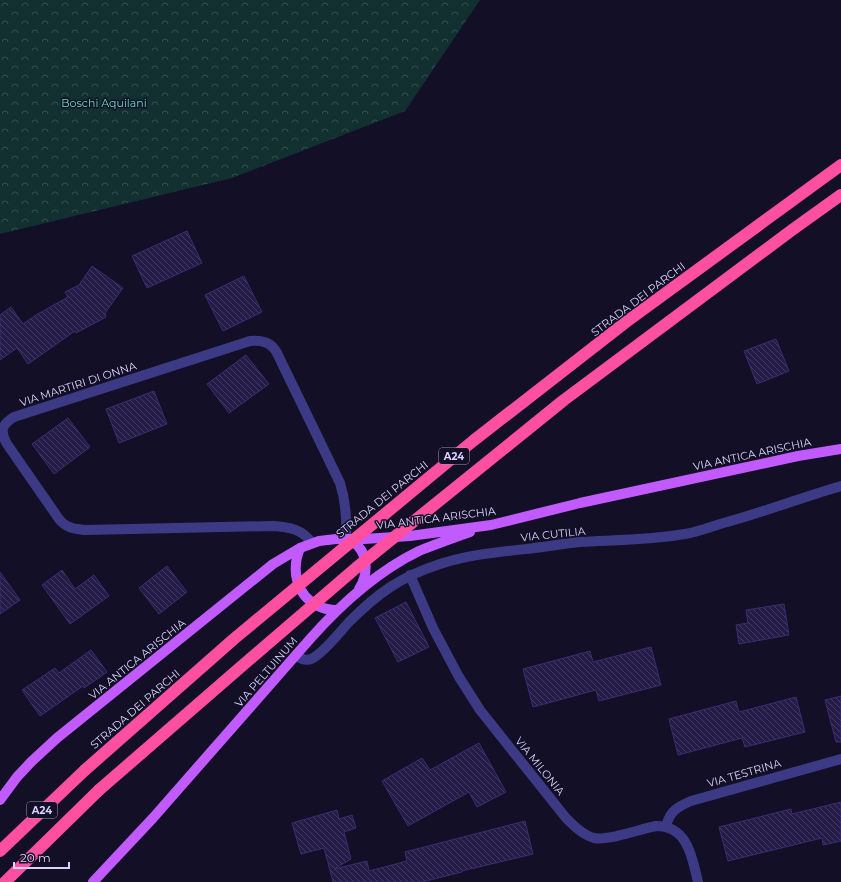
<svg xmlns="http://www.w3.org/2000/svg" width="841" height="882" font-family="Montserrat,sans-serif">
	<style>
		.forest { fill: url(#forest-crowns) }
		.building { fill: url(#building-back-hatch); stroke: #3b2d73 }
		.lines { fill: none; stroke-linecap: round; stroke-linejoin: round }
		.minor { stroke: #3d3a85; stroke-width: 10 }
		.major { stroke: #c25bff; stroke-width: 10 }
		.highway { stroke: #ff4fa3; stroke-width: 12 }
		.highway-bridge { stroke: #ff4fa3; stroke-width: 12 }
		.labels { text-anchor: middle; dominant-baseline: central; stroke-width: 3; stroke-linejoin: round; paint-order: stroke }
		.shield { fill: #130f26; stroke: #9e99be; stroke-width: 1 }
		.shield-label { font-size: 10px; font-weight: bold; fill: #d9d4ff }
		.park-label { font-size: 11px; fill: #5fe0c0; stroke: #130f26 }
		.street-label { font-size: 11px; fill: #d9d4ff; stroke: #130f26 }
	</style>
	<defs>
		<pattern id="forest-crowns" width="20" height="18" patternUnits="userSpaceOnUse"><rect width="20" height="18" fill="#12302f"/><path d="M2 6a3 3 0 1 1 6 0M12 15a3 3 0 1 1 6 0" fill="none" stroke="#344d4e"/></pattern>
		<pattern id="building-back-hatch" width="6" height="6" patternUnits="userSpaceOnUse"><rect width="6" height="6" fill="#241b47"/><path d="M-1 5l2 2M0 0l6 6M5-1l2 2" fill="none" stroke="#433b63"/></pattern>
	</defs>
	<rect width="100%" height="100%" fill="#130f26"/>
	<path class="forest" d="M 0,0 L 480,0 L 405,111 L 232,178 L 0,234 Z"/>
	<path class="building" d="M 187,231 L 202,263 L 147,288 L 132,256 Z
		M 92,266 L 123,288 L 105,313 L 106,317 L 76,333 L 75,331 L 28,364 L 17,348 L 0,360 L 0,315 L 11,307 L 23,324 L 36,315 L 68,297 L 65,292 L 79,285 Z
		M 244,276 L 262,312 L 223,331 L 205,295 Z
		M 776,339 L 789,371 L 757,384 L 744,351 Z
		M 246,355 L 269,384 L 229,413 L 207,384 Z
		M 154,391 L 167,424 L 119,443 L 106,409 Z
		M 68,418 L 90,447 L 54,474 L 32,444 Z
		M 167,566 L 187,592 L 159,614 L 139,588 Z
		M 62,570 L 75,589 L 94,575 L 109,596 L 70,624 L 42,585 Z
		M 0,572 L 20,600 L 0,614 Z
		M 406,602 L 429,647 L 398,662 L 375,618 Z
		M 784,604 L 789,635 L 739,644 L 736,625 L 748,623 L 746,610 Z
		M 651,647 L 661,685 L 599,701 L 596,690 L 533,707 L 523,669 L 590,651 L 593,662 Z
		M 91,650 L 107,672 L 84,688 L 83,686 L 40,716 L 22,690 L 55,668 L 59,673 Z
		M 841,696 L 841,742 L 836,742 L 825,700 Z
		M 796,697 L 805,732 L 745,747 L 742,738 L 678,755 L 669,719 L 736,701 L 739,712 Z
		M 479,743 L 506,792 L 477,807 L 469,792 L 408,826 L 382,781 L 422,758 L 430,770 Z
		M 841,802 L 841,841 L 823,845 L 822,838 L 728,861 L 719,827 L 791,809 L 792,814 Z
		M 337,810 L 339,819 L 352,815 L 356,828 L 344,832 L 351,859 L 334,869 L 367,861 L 369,871 L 407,861 L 405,852 L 525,821 L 533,854 L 462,871 L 462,872 L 422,882 L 333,882 L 324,848 L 301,854 L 292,823 Z"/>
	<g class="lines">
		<path class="minor" d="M 312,543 C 302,529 289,527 273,526 L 85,530 C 74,529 66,528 59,519 L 7,444 C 0,431 1,425 14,417 L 250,341 C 262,340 271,342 277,353 L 340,483 C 346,502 347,520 346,539
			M 410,575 L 433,628 L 459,677 L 480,710 L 566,818 C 574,826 583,835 594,838 C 608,841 640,829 656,826 C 688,826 692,857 698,882
			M 296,656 C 301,659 307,662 313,658 C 325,651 339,633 349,622 C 378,593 400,577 440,564 C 467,555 497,552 526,549 C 544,547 562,544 580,542 C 615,540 650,540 685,534 C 697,532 708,528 720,524 C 761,513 800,498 841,486
			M 666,826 C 670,811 677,807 691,801 L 841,759"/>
		<path class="major" d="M 346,539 C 350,541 355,543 358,546 C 369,558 367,577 359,589
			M 300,548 C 291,570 296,595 318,606 C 324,609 330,610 337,610
			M 0,800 L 17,777 L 31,762 L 57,738 L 273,564 L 300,548 L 319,541 L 336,539 L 364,539 L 410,536 L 491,525 L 580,503 L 798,456 L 841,449
			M 93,882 L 153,818 L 310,639 C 341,604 376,572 419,551 C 436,544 453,538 470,532"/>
		<path class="highway" d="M 0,851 L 85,770
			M 5,882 L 99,790"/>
		<path class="highway-bridge" d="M 85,770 L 235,638 L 473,441 L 626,322 L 841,165
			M 99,790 L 250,659 L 356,568 L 564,400 L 792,230 L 841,195"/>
	</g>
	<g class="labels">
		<g class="shield">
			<rect x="439" y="448" width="30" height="16" rx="3"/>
			<rect x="27" y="802" width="30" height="16" rx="3"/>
		</g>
		<g class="shield-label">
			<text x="454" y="456">A24</text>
			<text x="42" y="810">A24</text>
		</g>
		<g class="park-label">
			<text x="104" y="103">Boschi Aquilani</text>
		</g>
		<g class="street-label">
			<text transform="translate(638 299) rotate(-37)">STRADA DEI PARCHI</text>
			<text transform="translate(78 384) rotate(-18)">VIA MARTIRI DI ONNA</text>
			<text transform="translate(752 454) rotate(-12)">VIA ANTICA ARISCHIA</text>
			<text transform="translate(382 499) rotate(-39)">STRADA DEI PARCHI</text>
			<text transform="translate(436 518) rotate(-7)">VIA ANTICA ARISCHIA</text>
			<text transform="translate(553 534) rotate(-6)">VIA CUTILIA</text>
			<text transform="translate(137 659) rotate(-39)">VIA ANTICA ARISCHIA</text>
			<text transform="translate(266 672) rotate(-49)">VIA PELTUINUM</text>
			<text transform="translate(135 709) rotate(-41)">STRADA DEI PARCHI</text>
			<text transform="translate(540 766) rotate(51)">VIA MILONIA</text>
			<text transform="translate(744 773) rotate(-16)">VIA TESTRINA</text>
		</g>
	</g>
	<path d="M14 862v6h55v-6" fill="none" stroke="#d9d4ff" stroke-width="2"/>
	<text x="20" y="862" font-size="12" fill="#d9d4ff" stroke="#130f26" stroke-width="3" paint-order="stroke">20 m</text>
</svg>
